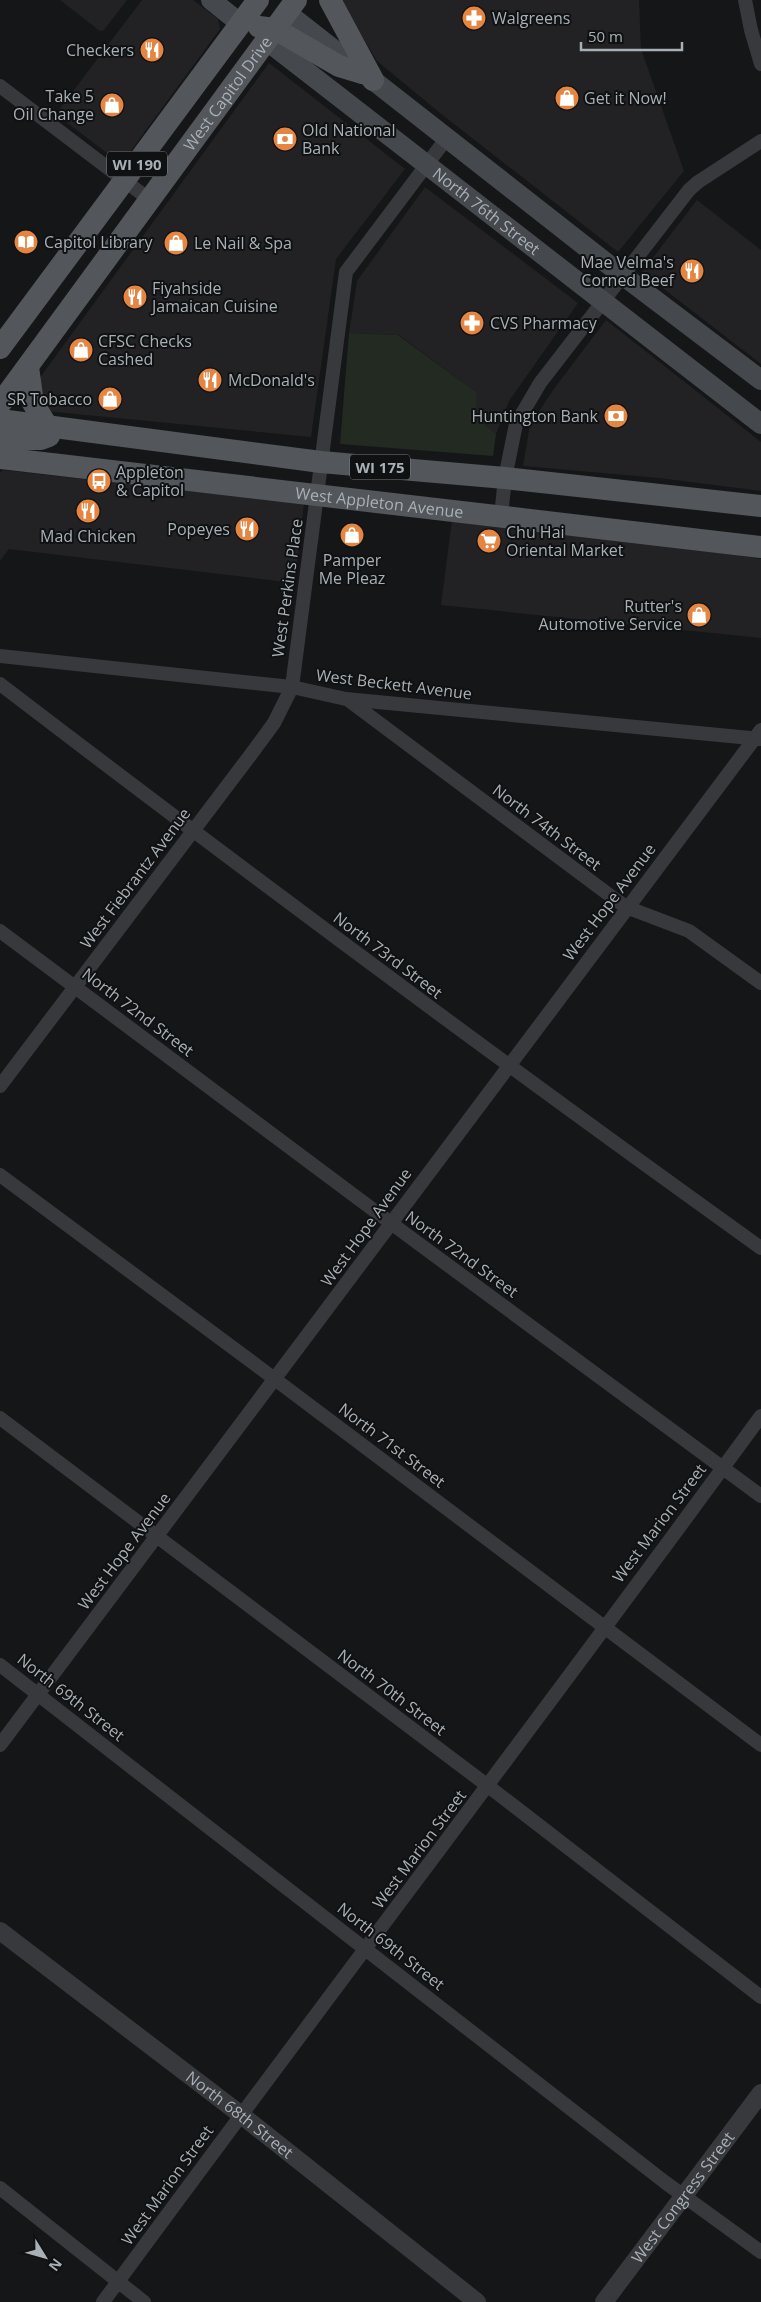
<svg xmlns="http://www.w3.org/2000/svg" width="761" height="2302" font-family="'Open Sans',sans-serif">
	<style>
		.built { fill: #222224 }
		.green { fill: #222a22 }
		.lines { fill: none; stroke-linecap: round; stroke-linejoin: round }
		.minor { stroke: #37393c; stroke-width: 14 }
		.tertiary { stroke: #37393c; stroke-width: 18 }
		.secondary { stroke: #45484c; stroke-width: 20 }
		.primary { stroke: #53565b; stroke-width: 22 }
		.labels { text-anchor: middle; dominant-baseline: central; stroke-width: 4; stroke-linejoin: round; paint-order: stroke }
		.shield { fill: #101112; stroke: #7a8085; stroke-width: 1 }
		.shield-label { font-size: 15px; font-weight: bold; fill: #a8b0b6 }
		.poi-label { font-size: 16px; fill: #a8b0b6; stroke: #101112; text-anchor: start }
		.street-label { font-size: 16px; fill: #a8b0b6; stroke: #101112 }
	</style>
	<rect width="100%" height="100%" fill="#151617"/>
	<path class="built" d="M 60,0 L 127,0 L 104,30 L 100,31 Z
		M 142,0 L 193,0 L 218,19 L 220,29 L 127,156 L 116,160 L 57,115 L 58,111 Z
		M 340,0 L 639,0 L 641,49 L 684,171 L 618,252 L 440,113 L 377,61 Z
		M 269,63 L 405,169 L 336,259 L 311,437 L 45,411 L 36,383 Z
		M 425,187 L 578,303 L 509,401 L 496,434 L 476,417 L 476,392 L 399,335 L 349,333 L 357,281 Z
		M 697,200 L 761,250 L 761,364 L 642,272 Z
		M 606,320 L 761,442 L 761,491 L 659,478 L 523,466 L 530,425 L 553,390 Z
		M 3,470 L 304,504 L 295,583 L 9,549 L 0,561 L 0,472 Z
		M 452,520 L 652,541 L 761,559 L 761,638 L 441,605 Z"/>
	<path class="green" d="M 349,333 L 398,335 L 476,392 L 476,417 L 496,434 L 493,456 L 340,444 Z"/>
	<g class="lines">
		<path class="minor" d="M 745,0 L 751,30 L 761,64
			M 0,86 L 150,200
			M 501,516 L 505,478 L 516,424 L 540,383 L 689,190 L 698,182 L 761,141
			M 0,656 L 292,687 L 346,699 L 761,739
			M 0,684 C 251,876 504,1064 761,1248
			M 347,699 L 612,897 L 626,907 L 689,931 L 761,983
			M 0,931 L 403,1232 L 761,1496
			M 0,1086 L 252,753 L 274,723 L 292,687 L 346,272 L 446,139
			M 0,1175 L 260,1368 L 761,1745
			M 0,1418 L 488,1786 L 761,1997
			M 0,1665 L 666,2183 L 761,2252
			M 0,1745 L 761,730
			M 0,2188 L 144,2302
			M 103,2302 C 321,2005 544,1713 761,1416"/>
		<g class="tertiary">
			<path id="s1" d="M 0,1931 L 240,2114 L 477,2302"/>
			<path id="s2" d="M 604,2302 L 761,2093"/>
		</g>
		<g class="secondary">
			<path d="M 211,0 L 241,24"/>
			<path d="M 286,12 L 609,265 L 761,380"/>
			<path id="s3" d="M 266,40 L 761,424"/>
		</g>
		<g class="primary">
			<path d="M 330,0 L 373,80"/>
			<path d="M 259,27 L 275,29 L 339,66 L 362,73"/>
			<path d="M 0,348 L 258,0"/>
			<path d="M 28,367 L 33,403 L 47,426"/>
			<path id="s4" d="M 0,404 L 296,0"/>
			<path d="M 0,420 L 321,462 L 505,478 L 761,506"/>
			<path d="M 0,439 L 41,439 L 49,436"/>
			<path id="s5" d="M 0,458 L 761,547"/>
		</g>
	</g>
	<defs>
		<symbol id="pharmacy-disc" viewBox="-11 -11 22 22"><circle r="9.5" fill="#e48641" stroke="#101112"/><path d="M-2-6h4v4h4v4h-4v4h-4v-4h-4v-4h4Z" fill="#fff"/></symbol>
		<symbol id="restaurant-disc" viewBox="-11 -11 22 22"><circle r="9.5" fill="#e48641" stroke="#101112"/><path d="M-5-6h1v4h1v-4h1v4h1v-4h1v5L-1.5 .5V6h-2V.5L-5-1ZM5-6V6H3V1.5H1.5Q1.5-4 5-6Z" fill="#fff"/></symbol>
		<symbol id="shop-disc" viewBox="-11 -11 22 22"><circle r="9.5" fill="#e48641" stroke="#101112"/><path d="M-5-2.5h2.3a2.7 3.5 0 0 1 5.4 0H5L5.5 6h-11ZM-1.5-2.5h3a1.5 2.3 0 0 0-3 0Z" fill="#fff"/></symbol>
		<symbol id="bank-disc" viewBox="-11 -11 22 22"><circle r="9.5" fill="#e48641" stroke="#101112"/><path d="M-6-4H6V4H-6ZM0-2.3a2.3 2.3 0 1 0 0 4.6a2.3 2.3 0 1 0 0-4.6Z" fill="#fff"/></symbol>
		<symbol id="library-disc" viewBox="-11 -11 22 22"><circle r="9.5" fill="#e48641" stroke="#101112"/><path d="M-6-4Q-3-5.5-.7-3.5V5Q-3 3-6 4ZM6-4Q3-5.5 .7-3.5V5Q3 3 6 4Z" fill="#fff"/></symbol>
		<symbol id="bus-disc" viewBox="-11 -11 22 22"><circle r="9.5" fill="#e48641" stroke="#101112"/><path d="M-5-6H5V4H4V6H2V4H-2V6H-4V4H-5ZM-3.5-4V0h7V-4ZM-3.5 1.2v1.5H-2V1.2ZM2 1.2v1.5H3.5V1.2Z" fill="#fff"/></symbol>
		<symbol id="supermarket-disc" viewBox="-11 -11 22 22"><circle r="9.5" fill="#e48641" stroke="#101112"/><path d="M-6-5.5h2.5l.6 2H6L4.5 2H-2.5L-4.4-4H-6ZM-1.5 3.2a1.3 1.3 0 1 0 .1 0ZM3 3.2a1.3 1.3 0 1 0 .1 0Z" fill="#fff"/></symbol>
	</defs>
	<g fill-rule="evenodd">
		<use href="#pharmacy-disc" x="460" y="4" width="28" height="28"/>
		<use href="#restaurant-disc" x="138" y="36" width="28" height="28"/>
		<use href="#shop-disc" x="553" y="84" width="28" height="28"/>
		<use href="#shop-disc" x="98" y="91" width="28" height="28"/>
		<use href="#bank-disc" x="271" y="125" width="28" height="28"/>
		<use href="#library-disc" x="12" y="228" width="28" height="28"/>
		<use href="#shop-disc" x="162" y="229" width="28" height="28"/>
		<use href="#restaurant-disc" x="678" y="257" width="28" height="28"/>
		<use href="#restaurant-disc" x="121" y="283" width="28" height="28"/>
		<use href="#pharmacy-disc" x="458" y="309" width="28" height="28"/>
		<use href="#shop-disc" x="67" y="336" width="28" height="28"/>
		<use href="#restaurant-disc" x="196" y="366" width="28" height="28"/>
		<use href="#shop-disc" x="96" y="385" width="28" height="28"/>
		<use href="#bank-disc" x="602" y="402" width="28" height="28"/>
		<use href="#bus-disc" x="85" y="467" width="28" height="28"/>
		<use href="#restaurant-disc" x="74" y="497" width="28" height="28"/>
		<use href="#restaurant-disc" x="233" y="515" width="28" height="28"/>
		<use href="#shop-disc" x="338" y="521" width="28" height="28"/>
		<use href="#supermarket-disc" x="475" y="527" width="28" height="28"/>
		<use href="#shop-disc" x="685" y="601" width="28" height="28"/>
	</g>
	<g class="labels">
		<g class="shield">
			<rect x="107" y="151.5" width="60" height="25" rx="4"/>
			<rect x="350" y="454.5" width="60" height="25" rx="4"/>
		</g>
		<g class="shield-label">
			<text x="137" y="164">WI 190</text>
			<text x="380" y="467">WI 175</text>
		</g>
		<g class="poi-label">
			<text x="492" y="18">Walgreens</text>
			<text x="134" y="50" text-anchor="end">Checkers</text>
			<text x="94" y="96" text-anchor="end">Take 5<tspan x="94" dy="18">Oil Change</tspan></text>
			<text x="584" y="98">Get it Now!</text>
			<text x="302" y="130">Old National<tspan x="302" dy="18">Bank</tspan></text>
			<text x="44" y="242">Capitol Library</text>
			<text x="194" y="243">Le Nail &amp; Spa</text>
			<text x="674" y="262" text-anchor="end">Mae Velma's<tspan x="674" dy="18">Corned Beef</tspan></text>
			<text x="152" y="288">Fiyahside<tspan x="152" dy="18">Jamaican Cuisine</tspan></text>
			<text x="490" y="323">CVS Pharmacy</text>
			<text x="98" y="341">CFSC Checks<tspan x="98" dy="18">Cashed</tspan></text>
			<text x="228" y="380">McDonald's</text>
			<text x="92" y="399" text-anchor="end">SR Tobacco</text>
			<text x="598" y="416" text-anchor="end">Huntington Bank</text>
			<text x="116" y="472">Appleton<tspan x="116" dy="18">&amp; Capitol</tspan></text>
			<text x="230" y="529" text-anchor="end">Popeyes</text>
			<text x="506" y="532">Chu Hai<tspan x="506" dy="18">Oriental Market</tspan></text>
			<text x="88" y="536" text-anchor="middle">Mad Chicken</text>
			<text x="352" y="560" text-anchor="middle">Pamper<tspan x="352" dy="18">Me Pleaz</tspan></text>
			<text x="682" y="606" text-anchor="end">Rutter's<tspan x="682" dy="18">Automotive Service</tspan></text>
		</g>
		<g class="street-label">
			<text stroke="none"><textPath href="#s4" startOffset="385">West Capitol Drive</textPath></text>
			<text stroke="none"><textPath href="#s3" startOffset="279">North 76th Street</textPath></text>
			<text stroke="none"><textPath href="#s5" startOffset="382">West Appleton Avenue</textPath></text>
			<text transform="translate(287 588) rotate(-82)">West Perkins Place</text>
			<text transform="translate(394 684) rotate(7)">West Beckett Avenue</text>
			<text transform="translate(547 827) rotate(37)">North 74th Street</text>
			<text transform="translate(135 878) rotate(-53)">West Fiebrantz Avenue</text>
			<text transform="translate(609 902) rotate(-53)">West Hope Avenue</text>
			<text transform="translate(388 955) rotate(37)">North 73rd Street</text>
			<text transform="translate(138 1012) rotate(37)">North 72nd Street</text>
			<text transform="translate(366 1227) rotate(-54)">West Hope Avenue</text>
			<text transform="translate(462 1254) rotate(36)">North 72nd Street</text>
			<text transform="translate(392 1445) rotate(37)">North 71st Street</text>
			<text transform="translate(659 1523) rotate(-53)">West Marion Street</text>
			<text transform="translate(124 1551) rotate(-53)">West Hope Avenue</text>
			<text transform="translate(392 1692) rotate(37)">North 70th Street</text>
			<text transform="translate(71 1697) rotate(38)">North 69th Street</text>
			<text transform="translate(419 1849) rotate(-53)">West Marion Street</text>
			<text transform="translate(391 1946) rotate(38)">North 69th Street</text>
			<text stroke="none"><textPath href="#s1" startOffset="302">North 68th Street</textPath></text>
			<text transform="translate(167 2185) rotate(-54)">West Marion Street</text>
			<text stroke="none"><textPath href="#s2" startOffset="131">West Congress Street</textPath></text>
		</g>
	</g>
	<g transform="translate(45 2257) rotate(127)" stroke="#101112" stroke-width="4" paint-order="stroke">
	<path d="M0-4L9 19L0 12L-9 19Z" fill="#a8b0b6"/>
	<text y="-8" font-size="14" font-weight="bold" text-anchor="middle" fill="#a8b0b6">N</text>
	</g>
	<path d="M581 42v8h101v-8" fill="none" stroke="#a8b0b6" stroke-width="2.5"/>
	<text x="588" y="42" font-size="15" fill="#a8b0b6" stroke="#101112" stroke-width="4" paint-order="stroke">50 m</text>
</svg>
